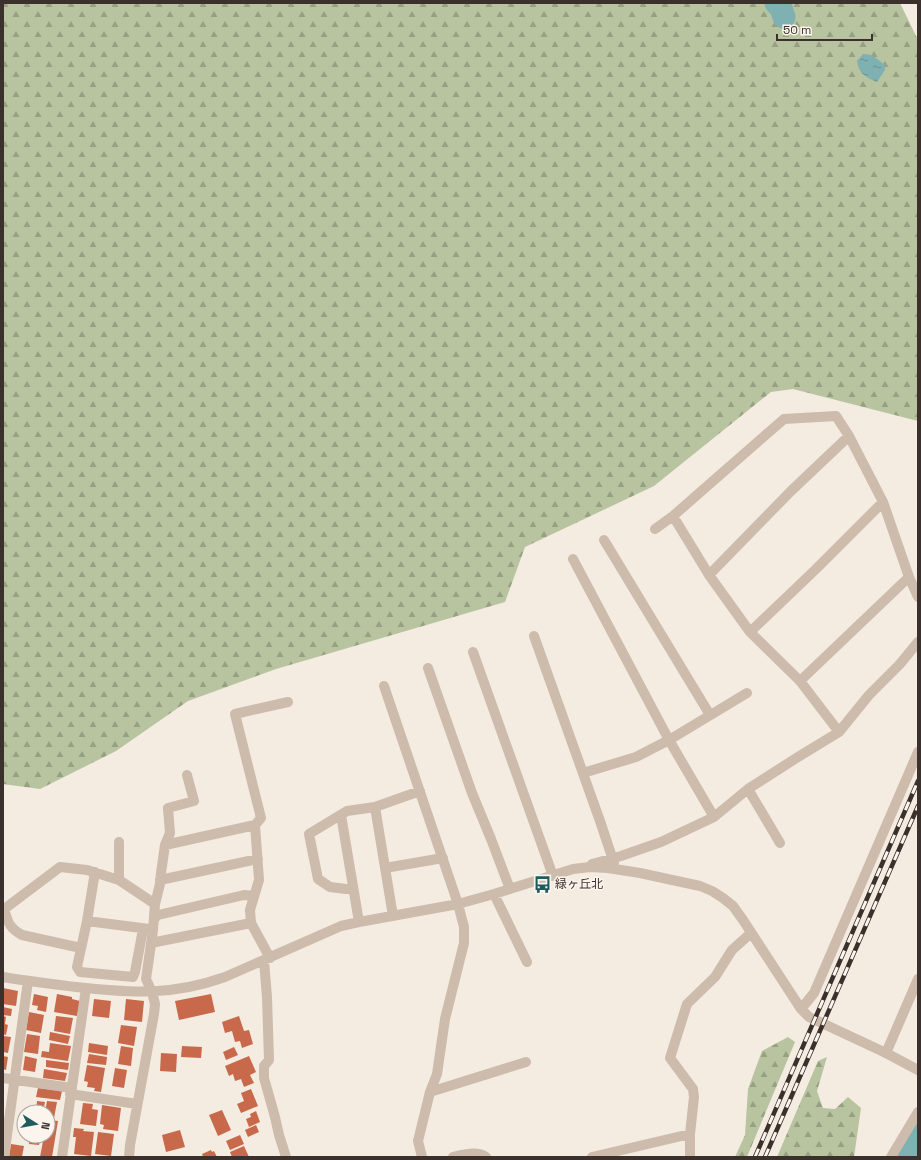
<svg xmlns="http://www.w3.org/2000/svg" width="921" height="1160" font-family="'Space Grotesk','Noto Sans JP',sans-serif">
	<style>
		.forest { fill: url(#forest-firs) }
		.water { fill: url(#water-ripples) }
		.lines { fill: none; stroke-linecap: round; stroke-linejoin: round }
		.river { stroke: #7fb0b2; stroke-width: 23 }
		.building { fill: #c8694b }
		.minor { stroke: #cdbbac; stroke-width: 10 }
		.tertiary { stroke: #cdbbac; stroke-width: 10 }
		.rail-casing { stroke: #3b302b; stroke-width: 4.5 }
		.rail { stroke: #fbf5ee; stroke-width: 3; stroke-dasharray: 9; stroke-linecap: butt }
		.labels { text-anchor: middle; dominant-baseline: central; stroke-width: 3; stroke-linejoin: round; paint-order: stroke }
		.poi-label { font-size: 12px; fill: #3b302b; stroke: #fbf5ee; text-anchor: start }
	</style>
	<defs>
		<pattern id="forest-firs" width="22" height="20" patternUnits="userSpaceOnUse"><rect width="22" height="20" fill="#b8c4a0"/><path d="M5 1l3.5 6h-7zM16 11l3.5 6h-7z" fill="#97a083"/></pattern>
		<pattern id="water-ripples" width="26" height="14" patternUnits="userSpaceOnUse"><rect width="26" height="14" fill="#7fb0b2"/><path d="M2 4q2-2 4 0t4 0M15 11q2-2 4 0t4 0" fill="none" stroke="#699091"/></pattern>
	</defs>
	<rect width="100%" height="100%" fill="#f4ebe1"/>
	<path class="forest" d="M 3,3 L 900,3 L 918,40 L 918,421 L 793,389 L 771,392 L 654,486 L 525,547 L 505,602 L 276,669 L 188,701 L 116,751 L 40,789 L 3,784 Z
		M 788,1037 L 795,1042 L 747,1157 L 735,1157 L 745,1135 L 748,1089 L 762,1051 Z
		M 827,1057 L 817,1091 L 823,1108 L 835,1109 L 848,1097 L 861,1108 L 854,1157 L 777,1157 L 818,1061 Z"/>
	<path class="water" d="M 863,54 L 872,55 L 885,65 L 885,70 L 877,82 C 865,77 859,74 857,61 Z"/>
	<g class="lines">
		<path class="river" d="M 776,3 L 781,8 L 784,17
			M 903,1157 L 918,1134"/>
	</g>
	<path class="building" d="M 3,988 L 18,991 L 16,1006 L 3,1004 Z
		M 34,994 L 48,997 L 46,1012 L 37,1010 L 38,1006 L 32,1005 Z
		M 57,994 L 72,997 L 72,999 L 80,1001 L 77,1016 L 54,1012 Z
		M 211,994 L 215,1012 L 179,1020 L 175,1001 Z
		M 94,999 L 111,1001 L 109,1018 L 92,1016 Z
		M 126,999 L 144,1001 L 142,1022 L 124,1020 Z
		M 3,1007 L 12,1009 L 11,1016 L 3,1015 Z
		M 29,1012 L 44,1015 L 41,1033 L 26,1030 Z
		M 3,1016 L 6,1017 L 5,1024 L 8,1025 L 6,1035 L 3,1034 Z
		M 56,1016 L 73,1018 L 70,1034 L 54,1031 Z
		M 239,1016 L 244,1031 L 249,1030 L 253,1044 L 242,1048 L 240,1041 L 235,1042 L 232,1031 L 225,1033 L 222,1022 Z
		M 121,1025 L 137,1027 L 134,1046 L 118,1043 Z
		M 50,1032 L 70,1036 L 68,1044 L 49,1040 Z
		M 27,1034 L 40,1036 L 38,1054 L 24,1052 Z
		M 3,1036 L 11,1037 L 8,1053 L 3,1052 Z
		M 50,1043 L 71,1046 L 68,1061 L 41,1057 L 42,1051 L 49,1052 Z
		M 89,1043 L 108,1046 L 107,1055 L 88,1052 Z
		M 121,1046 L 133,1048 L 131,1066 L 118,1064 Z
		M 182,1046 L 202,1047 L 201,1058 L 181,1057 Z
		M 234,1047 L 238,1055 L 226,1060 L 223,1052 Z
		M 161,1053 L 177,1054 L 176,1072 L 160,1071 Z
		M 89,1054 L 107,1057 L 106,1065 L 87,1063 Z
		M 3,1056 L 8,1057 L 6,1070 L 3,1069 Z
		M 25,1056 L 37,1059 L 35,1072 L 23,1070 Z
		M 249,1056 L 256,1072 L 250,1075 L 254,1083 L 244,1087 L 241,1079 L 235,1081 L 233,1074 L 229,1076 L 225,1066 Z
		M 46,1060 L 69,1063 L 68,1070 L 46,1067 Z
		M 87,1065 L 105,1068 L 101,1092 L 94,1091 L 95,1088 L 87,1087 L 88,1082 L 84,1081 Z
		M 115,1068 L 127,1070 L 124,1088 L 112,1086 Z
		M 44,1069 L 67,1073 L 65,1081 L 43,1078 Z
		M 38,1088 L 62,1091 L 60,1100 L 36,1097 Z
		M 251,1089 L 258,1106 L 241,1113 L 237,1104 L 244,1101 L 241,1093 Z
		M 37,1101 L 45,1102 L 43,1112 L 36,1112 Z
		M 47,1101 L 57,1102 L 54,1118 L 48,1117 L 48,1112 L 45,1112 Z
		M 83,1103 L 93,1104 L 92,1109 L 98,1110 L 96,1126 L 80,1124 Z
		M 102,1105 L 121,1108 L 118,1131 L 103,1129 L 104,1125 L 100,1124 Z
		M 222,1110 L 231,1130 L 218,1136 L 209,1115 Z
		M 256,1111 L 260,1122 L 249,1127 L 246,1119 L 251,1117 L 250,1114 Z
		M 48,1120 L 58,1121 L 52,1157 L 40,1157 L 44,1136 L 48,1136 Z
		M 256,1125 L 259,1132 L 248,1137 L 245,1130 Z
		M 74,1128 L 84,1129 L 83,1131 L 94,1132 L 91,1156 L 74,1154 L 76,1137 L 73,1137 Z
		M 180,1130 L 185,1147 L 166,1152 L 162,1135 Z
		M 98,1132 L 114,1134 L 111,1156 L 95,1154 Z
		M 240,1135 L 244,1144 L 230,1150 L 226,1141 Z
		M 30,1136 L 41,1136 L 39,1145 L 29,1144 Z
		M 11,1144 L 24,1146 L 22,1157 L 9,1157 Z
		M 244,1146 L 249,1157 L 232,1157 L 230,1152 Z
		M 211,1150 L 212,1152 L 214,1151 L 217,1157 L 203,1157 L 202,1154 Z"/>
	<g class="lines">
		<path class="minor" d="M 655,529 L 673,516
			M 604,540 L 710,715
			M 573,559 L 669,740 L 714,817
			M 709,575 L 791,491 L 849,436
			M 750,632 L 816,569 L 883,502
			M 534,636 L 600,821 L 614,863
			M 473,652 L 553,876
			M 428,668 L 472,793 L 491,839 L 510,889
			M 800,681 L 909,577
			M 384,686 L 458,904 L 464,927 L 464,943 L 445,1019 L 437,1074 L 430,1092 L 418,1141 L 422,1157
			M 839,732 L 800,681 L 750,632 L 709,575 L 673,516 L 784,419 L 836,416 L 849,436 L 883,502 L 909,577 L 918,597
			M 583,773 L 636,757 L 669,740 L 747,693
			M 748,789 L 780,843
			M 375,807 L 393,916
			M 341,815 L 359,922
			M 119,842 L 119,880
			M 165,845 L 255,825
			M 592,864 L 621,856 L 661,842 L 714,817 L 748,789 L 798,757 L 839,732 L 869,695 L 900,664 L 918,642
			M 385,868 L 443,858
			M 95,872 L 87,921 L 77,967 L 80,972 L 133,977 L 135,972 L 143,929
			M 160,880 L 258,859
			M 353,889 L 346,889 L 330,887 L 318,879 L 309,834 L 347,811 L 375,807 L 420,791
			M 494,894 L 527,962
			M 4,909 C 8,922 9,928 22,935 L 81,948
			M 3,910 L 60,867 L 87,870 L 119,880 L 155,904
			M 154,919 L 158,915 L 244,895 L 254,896
			M 87,921 L 149,929
			M 151,943 L 251,923
			M 270,958 L 251,923 L 250,910 L 259,880 L 255,825 L 261,818 L 235,714 L 288,702
			M 264,961 L 267,997 L 269,1060 L 264,1066 L 264,1078 L 275,1117 L 279,1135 L 286,1157
			M 3,977 C 27,981 52,984 76,987 C 131,993 172,996 225,977 L 341,926 L 359,922 L 458,904 L 494,894 L 573,869 L 590,867 L 608,868 L 640,873 L 700,886 L 712,891 L 723,898 L 733,906 L 743,920 L 801,1009 L 809,1017 L 886,1053 L 918,979
			M 801,1009 L 814,993 L 918,752
			M 3,1078 L 72,1088
			M 430,1092 L 526,1062
			M 70,1094 L 137,1104
			M 4,1157 L 28,981
			M 62,1157 L 86,988
			M 129,1157 L 130,1145 L 154,1014 L 155,1004 L 152,992 L 146,979 L 153,930 L 155,904 L 160,884 L 161,873 L 165,845 L 170,833 L 168,808 L 194,801 L 187,775
			M 453,1157 C 462,1154 478,1151 486,1157
			M 592,1157 L 690,1134
			M 690,1157 L 690,1134 L 694,1097 L 693,1089 L 670,1058 L 687,1004 L 715,977 L 732,950 L 751,933
			M 891,1157 L 918,1112"/>
		<path class="tertiary" d="M 886,1053 L 918,1070"/>
		<defs>
			<path id="rail" d="M 755,1157 L 918,781
				M 765,1157 L 918,806"/>
		</defs>
		<use href="#rail" class="rail-casing"/>
		<use href="#rail" class="rail"/>
	</g>
	<defs>
		<symbol id="bus-bare" viewBox="-9 -9 18 18"><path d="M-5-6H5V4H4V6H2V4H-2V6H-4V4H-5ZM-3.5-4V0h7V-4ZM-3.5 1.2v1.5H-2V1.2ZM2 1.2v1.5H3.5V1.2Z" fill="#1f5a5e" stroke="#fbf5ee" stroke-width="2.5" paint-order="stroke"/></symbol>
	</defs>
	<g fill-rule="evenodd">
		<use href="#bus-bare" x="530" y="872" width="25" height="25"/>
	</g>
	<g class="labels">
		<g class="poi-label">
			<text x="555" y="884">緑ヶ丘北</text>
		</g>
	</g>
	<rect width="921" height="1160" fill="none" stroke="#3b302b" stroke-width="8"/>
	<g transform="translate(36 1124) rotate(101)"><circle r="19" fill="#fbf5ee" stroke="#aea6a0"/>
	<path d="M0-3L7 15L0 10L-7 15Z" fill="#1f5a5e"/>
	<text y="-6" font-size="11" font-weight="bold" text-anchor="middle" fill="#3b302b">N</text>
	</g>
	<path d="M777 34v6h95v-6" fill="none" stroke="#3b302b" stroke-width="2"/>
	<text x="783" y="34" font-size="12" fill="#3b302b" stroke="#fbf5ee" stroke-width="3" paint-order="stroke">50 m</text>
</svg>
